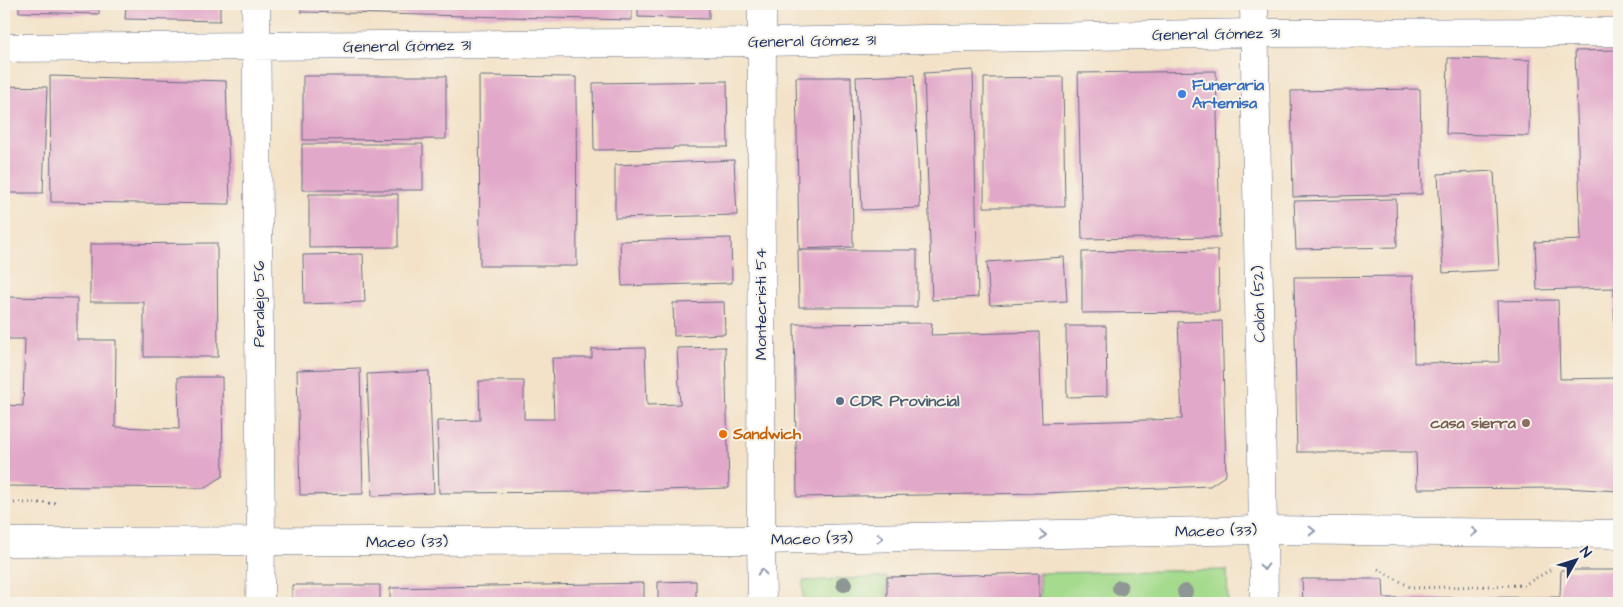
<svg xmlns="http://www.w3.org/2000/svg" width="1623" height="607" font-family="'Architects Daughter',sans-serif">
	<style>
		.green { fill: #a4db8d; stroke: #608576 }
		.building { fill: #e2a8c9 }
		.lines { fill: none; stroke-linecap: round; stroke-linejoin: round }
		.minor-casing { stroke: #676e83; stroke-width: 29 }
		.tertiary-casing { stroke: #676e83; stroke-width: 29 }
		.secondary-casing { stroke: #676e83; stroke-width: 29 }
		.primary-casing { stroke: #676e83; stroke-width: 29 }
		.path { stroke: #676e83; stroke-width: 3; stroke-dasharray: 1 4; stroke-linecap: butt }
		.minor { stroke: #fff; stroke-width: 28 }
		.tertiary { stroke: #fff; stroke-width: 28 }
		.secondary { stroke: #fff; stroke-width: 28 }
		.primary { stroke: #fff; stroke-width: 28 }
		.tree { fill: #8f9794 }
		.oneway { stroke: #8d97ae }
		.shop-dot { fill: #3f7fe0; stroke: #f7f3e8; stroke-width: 2 }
		.service-dot { fill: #5c6f8a; stroke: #f7f3e8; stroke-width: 2 }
		.education-dot { fill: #8d6e63; stroke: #f7f3e8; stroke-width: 2 }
		.food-dot { fill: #e8710a; stroke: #f7f3e8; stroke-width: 2 }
		.labels { text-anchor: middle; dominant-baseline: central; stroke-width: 4; stroke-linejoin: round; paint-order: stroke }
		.street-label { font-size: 16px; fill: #1b2f5e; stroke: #f7f3e8 }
		.shop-label { font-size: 16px; font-weight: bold; fill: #366cbe; stroke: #f7f3e8; text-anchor: start }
		.service-label { font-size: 16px; font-weight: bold; fill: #4e5e75; stroke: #f7f3e8; text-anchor: start }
		.education-label { font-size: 16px; font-weight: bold; fill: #785e54; stroke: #f7f3e8; text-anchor: end }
		.food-label { font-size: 16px; font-weight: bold; fill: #c56008; stroke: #f7f3e8; text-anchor: start }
	</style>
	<rect width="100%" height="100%" fill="#f7f3e8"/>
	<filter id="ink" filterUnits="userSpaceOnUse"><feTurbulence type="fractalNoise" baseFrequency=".02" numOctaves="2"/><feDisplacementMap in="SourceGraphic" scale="10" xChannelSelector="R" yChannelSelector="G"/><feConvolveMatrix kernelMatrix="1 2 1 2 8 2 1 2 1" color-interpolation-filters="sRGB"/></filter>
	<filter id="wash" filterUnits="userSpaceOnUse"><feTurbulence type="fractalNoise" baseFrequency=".0096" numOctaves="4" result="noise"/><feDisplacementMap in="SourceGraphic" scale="20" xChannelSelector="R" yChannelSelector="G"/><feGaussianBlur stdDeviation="1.12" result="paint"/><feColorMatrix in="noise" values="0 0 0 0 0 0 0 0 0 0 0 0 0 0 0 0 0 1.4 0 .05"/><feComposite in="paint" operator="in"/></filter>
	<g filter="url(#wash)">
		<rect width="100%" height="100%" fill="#f3e2c8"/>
		<path class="green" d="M 1227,570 L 1228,603 L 1040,603 L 1039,573 Z
			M 887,577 L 887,603 L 803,603 L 803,581 Z"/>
		<g id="blocks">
			<path class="building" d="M 19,4 L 99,4 L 99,14 L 19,12 Z
				M 126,4 L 220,4 L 220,21 L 125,19 Z
				M 301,4 L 632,4 L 632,20 L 301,12 Z
				M 638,4 L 709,4 L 709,19 L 638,17 Z
				M 1619,50 L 1619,491 L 1563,488 L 1417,489 L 1416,452 L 1297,452 L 1294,277 L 1413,276 L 1414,363 L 1499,362 L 1497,301 L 1558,300 L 1560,379 L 1615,378 L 1614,288 L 1537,290 L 1535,242 L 1581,240 L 1575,51 Z
				M 1448,58 L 1530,60 L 1529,136 L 1446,134 Z
				M 973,70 L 978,297 L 932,300 L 924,73 Z
				M 1216,71 L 1220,237 L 1082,239 L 1078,73 Z
				M 914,75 L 920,208 L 862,210 L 856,77 Z
				M 50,76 L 226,81 L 230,204 L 51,202 Z
				M 303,76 L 446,76 L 446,139 L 303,140 Z
				M 479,76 L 576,77 L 577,266 L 480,266 Z
				M 796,77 L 851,77 L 853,247 L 799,249 Z
				M 1063,77 L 1065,207 L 984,207 L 984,78 Z
				M 727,81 L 728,147 L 673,147 L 673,149 L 594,150 L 593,83 Z
				M 4,86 L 47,87 L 43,193 L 4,193 Z
				M 1420,89 L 1422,194 L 1293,197 L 1291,91 Z
				M 302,144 L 423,144 L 423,190 L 302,190 Z
				M 734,160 L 737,215 L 615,218 L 615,165 Z
				M 1494,171 L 1499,270 L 1443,273 L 1438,174 Z
				M 309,194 L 398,194 L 398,247 L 309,248 Z
				M 1396,199 L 1397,247 L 1296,249 L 1294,201 Z
				M 731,238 L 732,283 L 622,286 L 620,241 Z
				M 217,243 L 218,357 L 144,357 L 144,302 L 90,302 L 90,244 Z
				M 798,250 L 917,250 L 917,307 L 799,307 Z
				M 1218,250 L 1219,312 L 1082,313 L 1082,252 Z
				M 363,254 L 365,302 L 304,304 L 303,255 Z
				M 1064,257 L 1067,301 L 990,305 L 987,262 Z
				M 4,297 L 77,298 L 77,340 L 116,340 L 115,427 L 179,429 L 178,377 L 222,377 L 223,476 L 205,488 L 4,486 L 4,405 L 23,406 L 25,339 L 4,339 Z
				M 724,302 L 725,334 L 674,336 L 673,303 Z
				M 1222,321 L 1226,475 L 1210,486 L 1044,493 L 797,497 L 794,324 L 932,323 L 931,335 L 1039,332 L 1042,423 L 1182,419 L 1178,322 Z
				M 1066,326 L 1106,326 L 1107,396 L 1067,397 Z
				M 725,347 L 729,488 L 596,492 L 439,493 L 437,421 L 480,420 L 479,381 L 524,381 L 524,419 L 554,419 L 552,358 L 592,358 L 592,349 L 645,348 L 647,405 L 680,404 L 677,348 Z
				M 360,368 L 363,494 L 300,495 L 297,370 Z
				M 429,371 L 434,493 L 372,496 L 367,374 Z
				M 1561,570 L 1619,570 L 1619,603 L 1303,603 L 1302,579 L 1383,579 L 1384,598 L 1560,597 Z
				M 1039,573 L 1039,603 L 887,603 L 887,577 Z
				M 696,581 L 696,603 L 658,603 L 658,582 Z
				M 644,583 L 644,603 L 390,603 L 390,588 Z
				M 292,585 L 380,585 L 380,603 L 292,603 Z"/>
		</g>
	</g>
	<g filter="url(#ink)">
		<use href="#blocks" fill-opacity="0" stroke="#676e83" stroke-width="1"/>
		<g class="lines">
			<defs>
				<path id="minor" d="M 256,4 L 261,542
					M 4,48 L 762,42 L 1255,33 L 1619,32
					M 761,540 L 762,4"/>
				<path id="tertiary" d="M 1263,530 L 1264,603
					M 260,603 L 261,542"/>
				<path id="secondary" d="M 1254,4 L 1263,530
					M 761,540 L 762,603"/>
				<path id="primary" d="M 4,542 L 761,540 L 1263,530 L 1619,534"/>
			</defs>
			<use href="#minor" class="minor-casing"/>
			<use href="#tertiary" class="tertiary-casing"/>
			<use href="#secondary" class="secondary-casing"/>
			<use href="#primary" class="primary-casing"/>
			<path class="path" d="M 4,503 L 56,503
				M 1378,569 L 1412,588 L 1524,585 L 1550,570"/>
			<use href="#minor" class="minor"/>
			<use href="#tertiary" class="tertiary"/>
			<use href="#secondary" class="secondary"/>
			<use href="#primary" class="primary"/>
		</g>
		<g class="tree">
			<circle cx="844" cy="584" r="8"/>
			<circle cx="1120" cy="588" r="8"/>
			<circle cx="1185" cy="592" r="8"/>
		</g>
		<defs><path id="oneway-chevron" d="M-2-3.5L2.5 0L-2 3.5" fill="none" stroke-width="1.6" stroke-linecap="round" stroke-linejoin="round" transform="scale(1.25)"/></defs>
		<g class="oneway">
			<use href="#oneway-chevron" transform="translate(1312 531) rotate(1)"/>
			<use href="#oneway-chevron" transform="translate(1474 532) rotate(1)"/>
			<use href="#oneway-chevron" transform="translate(1043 535) rotate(-1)"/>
			<use href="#oneway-chevron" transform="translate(880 538) rotate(-1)"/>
			<use href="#oneway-chevron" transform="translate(1264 567) rotate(89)"/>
			<use href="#oneway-chevron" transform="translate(762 572) rotate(-91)"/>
		</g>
	</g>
	<circle class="shop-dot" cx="1182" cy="94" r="5"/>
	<circle class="service-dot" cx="840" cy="401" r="5"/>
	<circle class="education-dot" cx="1526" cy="423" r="5"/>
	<circle class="food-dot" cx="723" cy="434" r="5"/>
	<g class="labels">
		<g class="street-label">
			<text transform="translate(1216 34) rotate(-1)">General Gómez 31</text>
			<text transform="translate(812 41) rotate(-1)">General Gómez 31</text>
			<text transform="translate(407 46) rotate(-1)">General Gómez 31</text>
			<text transform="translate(259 304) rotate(-90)">Peralejo 56</text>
			<text transform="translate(761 304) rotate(-90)">Montecristi 54</text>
			<text transform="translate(1259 304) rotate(-91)">Colón (52)</text>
			<text transform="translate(1216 531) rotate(-1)">Maceo (33)</text>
			<text transform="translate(812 539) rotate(-1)">Maceo (33)</text>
			<text x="407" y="542">Maceo (33)</text>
		</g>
		<g class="shop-label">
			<text x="1192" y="85">Funeraria<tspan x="1192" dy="18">Artemisa</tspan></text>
		</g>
		<g class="service-label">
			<text x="850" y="401">CDR Provincial</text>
		</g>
		<g class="education-label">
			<text x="1516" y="423">casa sierra</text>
		</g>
		<g class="food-label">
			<text x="733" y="434">Sandwich</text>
		</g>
	</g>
	<rect width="1623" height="607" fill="none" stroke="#f7f3e8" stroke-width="20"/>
	<g transform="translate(1576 560) rotate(51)" stroke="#f7f3e8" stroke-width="4" paint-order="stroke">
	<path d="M0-4L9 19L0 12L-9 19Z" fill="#1b2f5e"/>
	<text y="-8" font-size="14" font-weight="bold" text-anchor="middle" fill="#1b2f5e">N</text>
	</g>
</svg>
